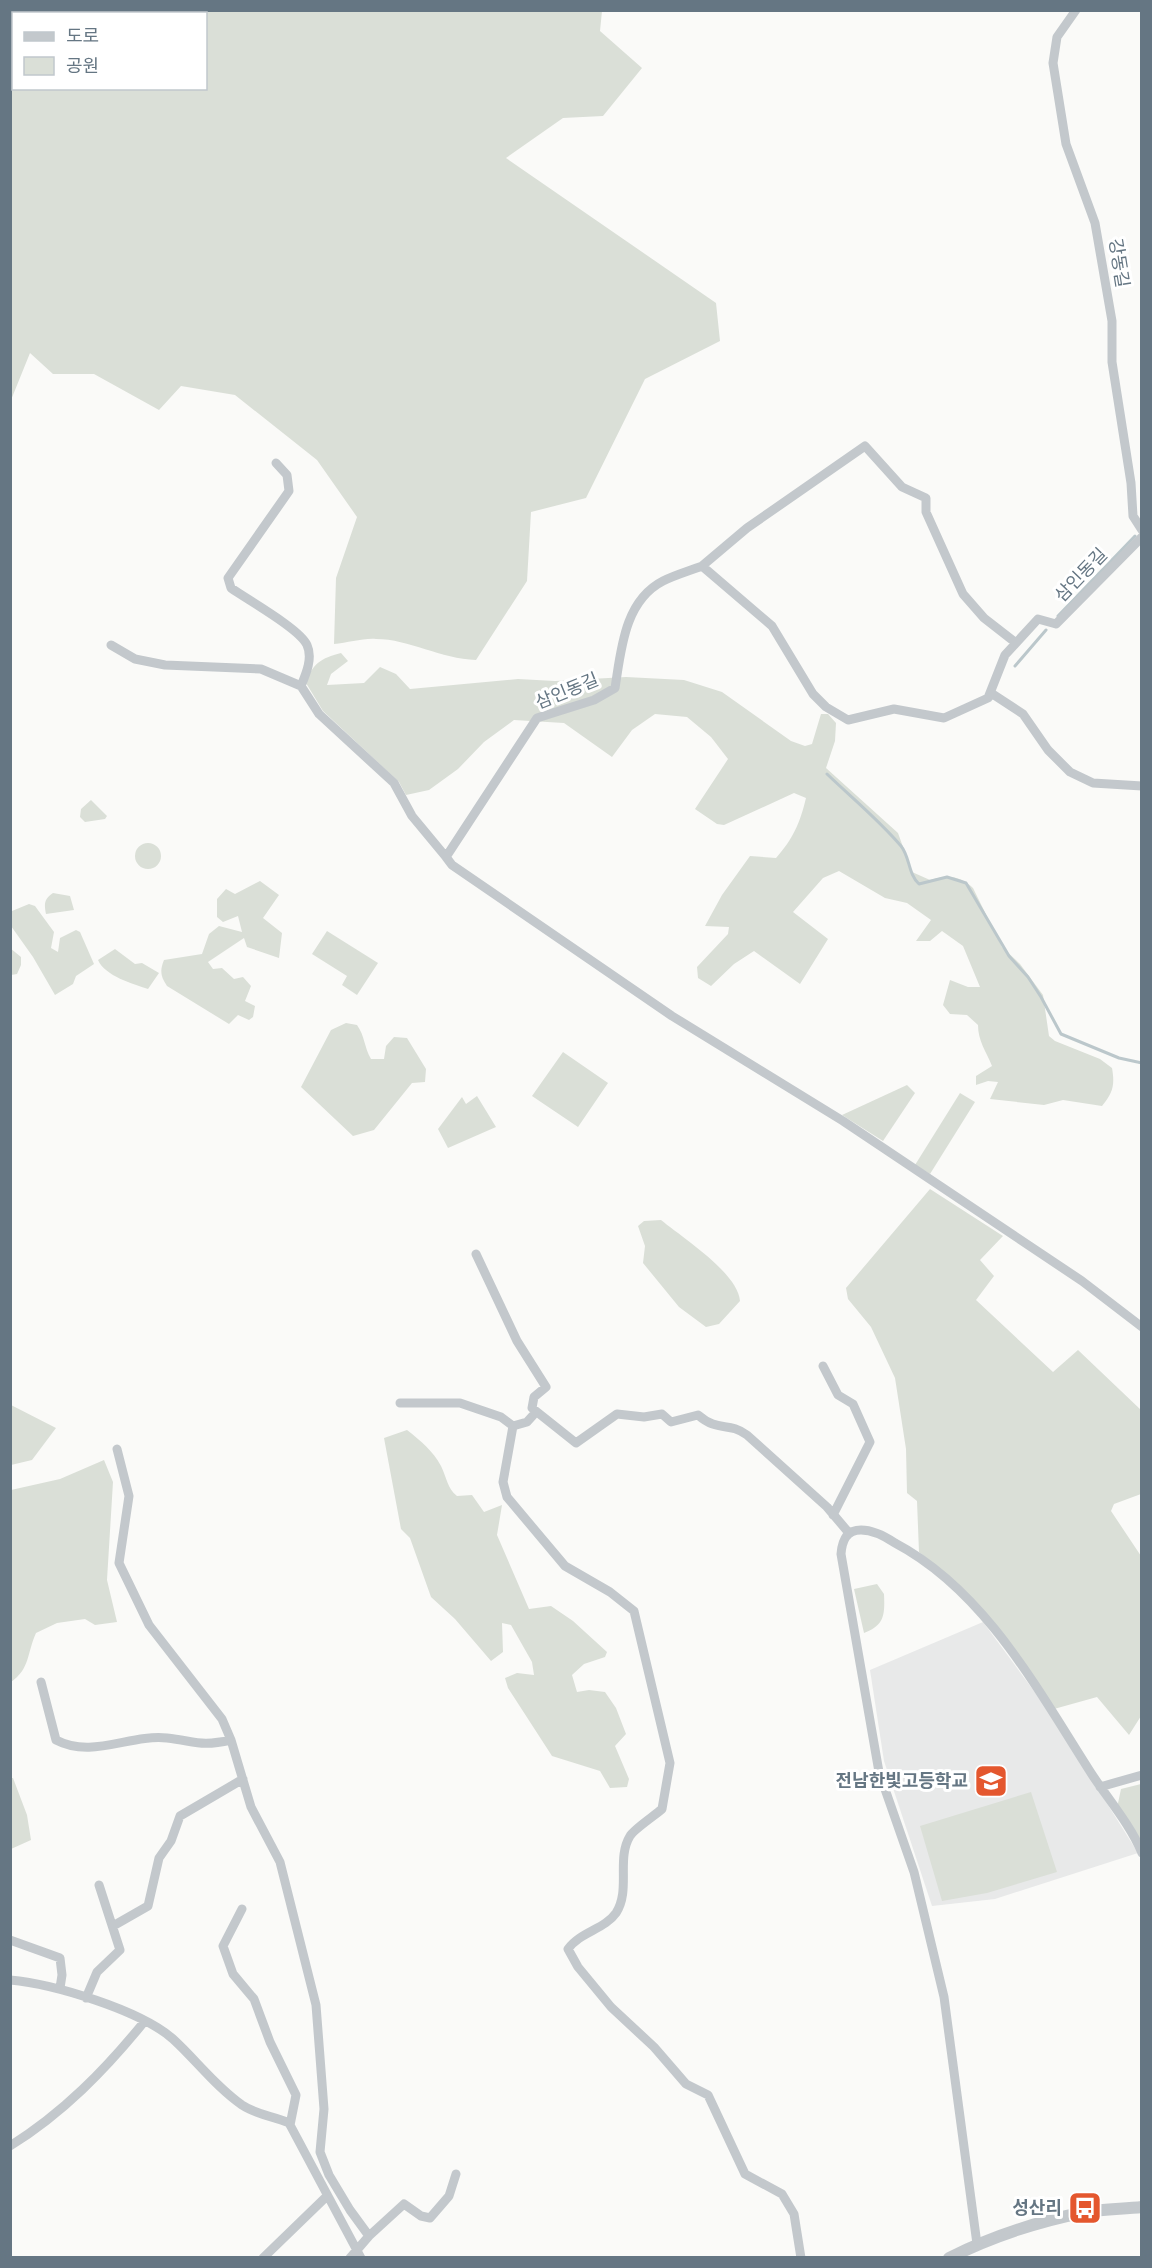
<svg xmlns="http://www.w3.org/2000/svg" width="1152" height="2268" font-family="Karla,'Noto Sans KR',sans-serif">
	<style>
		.built { fill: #e8e9e9 }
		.green { fill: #dadfd7; fill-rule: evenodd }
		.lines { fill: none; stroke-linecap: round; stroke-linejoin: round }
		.stream { stroke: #bbc7cb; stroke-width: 3 }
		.minor { stroke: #c3c8cc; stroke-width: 9 }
		.tertiary { stroke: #c3c8cc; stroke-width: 12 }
		.labels { text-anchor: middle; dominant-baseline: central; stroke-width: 6; stroke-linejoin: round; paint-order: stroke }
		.street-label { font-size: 18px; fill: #657683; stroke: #fff }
		.poi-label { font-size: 18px; font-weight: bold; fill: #657683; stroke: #fff; text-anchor: end }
	</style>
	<rect width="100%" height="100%" fill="#fafaf8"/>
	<path class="built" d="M 983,1622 L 1051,1714 L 1138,1853 L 995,1899 L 932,1906 L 884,1761 L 870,1670 Z"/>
	<path class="green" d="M 11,10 L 602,11 L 600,31 L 642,68 L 603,116 L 563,118 L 506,158 L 716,303 L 720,341 L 645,379 L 586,498 L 531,512 L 527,581 L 476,660 C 441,659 409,639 376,639 C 363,638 348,643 334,644 L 336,578 L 357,517 L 317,460 L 235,395 L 181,386 L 159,410 L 94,374 L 53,374 L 30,353 L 11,400 ZM 14,14 L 206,14 L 206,88 L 14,88 Z
		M 341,653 L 348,661 L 331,674 L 327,685 L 364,683 L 380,667 L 396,674 L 410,689 L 518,679 L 555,681 L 626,677 L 684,680 L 722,692 L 791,741 L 805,746 L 812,744 L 821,714 L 828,714 L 836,723 L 835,741 L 826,768 L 898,833 L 912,872 L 930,880 C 947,875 960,875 973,888 L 1002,947 L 1020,964 L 1043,995 L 1049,1036 L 1055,1041 L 1100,1059 L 1112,1068 C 1115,1085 1113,1093 1102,1106 L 1063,1100 L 1044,1105 L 990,1099 L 998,1082 L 988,1081 L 976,1085 L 976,1076 L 992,1066 C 986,1051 978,1041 978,1025 L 967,1015 L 950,1014 L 943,1005 L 950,980 L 968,987 L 980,987 L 963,946 L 942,931 L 930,941 L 916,941 L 931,920 L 907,903 L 885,898 L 839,871 L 823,878 L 793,912 L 828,939 L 800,984 L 754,951 L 734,964 L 711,986 L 698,978 L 697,967 L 728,934 L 729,927 L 705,926 L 722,895 L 750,856 L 776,858 C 793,839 800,823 806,798 L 794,793 L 724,825 L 717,824 L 695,809 L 728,759 L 711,737 L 687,717 L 655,714 L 632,730 L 612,757 L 564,723 L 514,720 L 484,742 L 458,769 L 429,790 L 406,795 L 399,782 L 323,711 L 306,683 C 312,664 321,658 341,653 Z
		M 91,800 L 107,816 L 105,819 L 85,822 L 80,817 L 81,809 Z
		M135 856a13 13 0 1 1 26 0a13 13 0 1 1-26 0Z
		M 260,881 L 279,895 L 263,918 L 282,933 L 279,958 L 247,947 L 244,938 L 208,962 L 213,969 L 222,968 L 234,979 L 243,977 L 251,986 L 245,1001 L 255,1006 L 253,1017 L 249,1020 L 238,1015 L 229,1024 L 167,986 C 160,976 160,970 164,960 L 202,954 L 209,934 L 219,926 L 242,932 L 238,916 L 223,922 L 217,917 L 217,899 L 226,889 L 235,894 Z
		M 53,893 L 70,896 L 74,910 L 46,914 C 44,904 44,899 53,893 Z
		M 29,904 L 35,906 L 54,932 L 51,948 L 58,952 L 60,938 L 76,930 L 80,932 L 94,964 L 76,976 L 73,984 L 55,995 L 33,957 L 11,926 L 12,911 Z
		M 327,931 L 378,963 L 357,995 L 342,985 L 347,976 L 312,954 Z
		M 10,948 L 21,957 L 21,965 L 17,974 L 11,975 Z
		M 115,949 L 135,964 L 142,963 L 159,973 L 148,989 C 133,984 105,976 98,960 Z
		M 346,1023 L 357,1025 C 365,1036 364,1047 371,1059 L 384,1059 L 386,1046 L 394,1037 L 407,1038 L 426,1069 L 425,1082 L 412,1083 L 374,1130 L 353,1136 L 301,1087 L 331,1030 Z
		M 563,1052 L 608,1083 L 578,1127 L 532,1096 Z
		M 907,1085 L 915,1093 L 883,1141 L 842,1115 Z
		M 960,1093 L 975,1102 L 930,1174 L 915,1165 Z
		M 477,1096 L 496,1127 L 448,1148 L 438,1129 L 462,1097 L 466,1104 Z
		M 930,1189 L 1003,1236 L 980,1260 L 994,1276 L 976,1300 L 1053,1372 L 1078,1350 L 1141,1410 L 1141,1494 L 1114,1504 L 1111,1511 L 1141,1556 L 1141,1716 L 1129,1735 L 1097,1697 L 1054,1709 L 949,1576 L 919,1552 L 917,1501 L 907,1493 L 906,1449 L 895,1378 L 871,1327 L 848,1299 L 846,1288 Z
		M 661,1220 C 683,1238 738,1273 740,1301 L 719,1324 L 706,1327 L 679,1307 L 643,1263 L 645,1246 L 638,1226 L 644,1221 Z
		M 11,1405 L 56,1428 L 32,1460 L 11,1465 Z
		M 407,1430 C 421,1441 433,1451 441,1466 C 447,1478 447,1488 457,1496 L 472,1495 L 484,1512 L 502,1505 L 497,1535 L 529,1609 L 551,1606 L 573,1621 L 607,1652 L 605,1657 L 584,1664 L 572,1675 L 577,1692 L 589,1690 L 605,1692 L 616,1708 L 626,1734 L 615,1746 L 629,1779 L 627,1787 L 610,1788 L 600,1771 L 552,1756 L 508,1688 L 505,1678 L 517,1673 L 534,1675 L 532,1662 L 511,1625 L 502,1623 L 503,1652 L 491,1661 L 455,1619 L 431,1597 L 410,1538 L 401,1529 L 384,1438 Z
		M 104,1460 L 113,1482 L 107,1580 L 117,1622 L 95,1625 L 85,1619 L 57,1623 L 36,1633 C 27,1653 30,1669 11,1682 L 11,1689 L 11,1490 L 60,1479 Z
		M 877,1584 L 884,1594 C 885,1616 884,1625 864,1633 L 854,1589 Z
		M 11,1778 L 13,1778 L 27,1815 L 31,1840 L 11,1849 Z
		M 1141,1784 L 1141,1846 L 1117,1808 L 1121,1789 Z
		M 1031,1792 L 1057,1872 L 987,1893 L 942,1901 L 920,1826 Z"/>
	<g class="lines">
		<path class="stream" d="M 1058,616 L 1135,536
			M 1015,666 L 1046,630
			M 827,774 C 852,798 879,820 901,846 C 910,857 908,874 919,884 L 947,877 L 966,883 L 1009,956 L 1028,977 L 1041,997 L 1061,1034 L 1119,1058 L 1142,1063"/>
		<path class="minor" d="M 1076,10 L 1057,37 L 1053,63 L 1066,144 L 1095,223 L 1112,321 L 1112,362 L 1131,483 L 1133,516 L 1142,530
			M 276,463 L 287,475 L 289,491 L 228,578 L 231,588 C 248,600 300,629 307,645 C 313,658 306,674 301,686
			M 702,566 L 747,528 L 865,446 L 902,487 L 926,498 L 926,512 L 963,594 L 984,618 L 1016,643
			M 111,645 L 135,659 L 165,665 L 261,669 L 301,686 L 319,714 L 394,783 L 412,816 L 446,857 L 537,718 L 594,700 L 615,688 C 621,651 624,601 663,581 C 675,575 689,571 702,566 L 772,626 L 813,694 L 826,707 L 848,720 L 894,709 L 944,718 L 988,698 L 1005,655 L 1038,619 L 1056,624 L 1142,537
			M 991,693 L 1023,714 L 1048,750 L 1070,772 L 1093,783 L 1142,786
			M 446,857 L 452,865 L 672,1016 L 843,1121 L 1082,1281 L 1142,1327
			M 476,1254 L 517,1341 L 546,1387 L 534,1397 L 532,1408 L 576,1443 L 617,1414 L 644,1417 L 662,1414 L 671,1422 L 698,1415 C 719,1433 728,1421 747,1435 L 827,1507 L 849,1533
			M 823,1366 L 838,1395 L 853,1404 L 870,1442 L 833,1515
			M 400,1403 L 460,1403 L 501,1417 L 513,1426 L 527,1422 L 536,1412
			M 513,1426 L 503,1482 L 507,1497 L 565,1566 L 610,1592 L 634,1611 L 670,1763 L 662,1809 C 654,1816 634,1829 630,1836 C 616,1859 631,1890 616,1913 C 605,1929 580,1932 568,1949 L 578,1967 L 611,2007 L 654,2047 L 686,2084 L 708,2095 L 745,2174 L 782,2194 L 794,2214 L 801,2258
			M 117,1449 L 129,1496 L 119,1563 L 149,1625 L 222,1719 L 231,1740 L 251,1807 L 280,1862 L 316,2005 L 324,2109 L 320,2152 L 329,2175 L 350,2210 L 369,2236
			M 41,1682 L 56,1740 C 92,1759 130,1734 167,1738 C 195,1741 200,1747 231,1740
			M 1100,1787 L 1142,1775
			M 242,1909 L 223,1946 L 233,1974 L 254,1999 L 270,2042 L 296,2095 L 290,2125
			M 113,1926 L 148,1906 L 159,1858 L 171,1841 L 180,1816 L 243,1779
			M 10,1940 L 60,1958 L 62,1975 L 60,1988
			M 10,1980 C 54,1984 140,2010 173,2039 C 197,2061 215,2086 242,2105 C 257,2115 273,2116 289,2123 L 361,2258
			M 86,1998 L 97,1972 L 120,1950 L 99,1885
			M 10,2146 C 63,2113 105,2070 144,2022
			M 977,2244 L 944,1997 L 914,1872 L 879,1772 L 841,1554 C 842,1541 846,1530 861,1530 C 873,1530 886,1537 895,1543 C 986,1591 1039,1692 1093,1776 C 1109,1800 1131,1826 1142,1853
			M 263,2258 L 327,2196
			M 350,2258 L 369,2236 L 404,2204 L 421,2216 L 430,2218 L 449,2196 L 456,2174"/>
		<path class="tertiary" d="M 949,2258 C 991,2237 1039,2221 1086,2212 C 1104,2209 1123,2209 1142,2207"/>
	</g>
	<defs>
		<symbol id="school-square" viewBox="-11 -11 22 22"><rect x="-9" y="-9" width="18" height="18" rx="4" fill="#e4572e" stroke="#fff"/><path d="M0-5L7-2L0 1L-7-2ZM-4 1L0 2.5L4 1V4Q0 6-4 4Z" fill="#fff"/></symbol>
		<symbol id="bus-square" viewBox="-11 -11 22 22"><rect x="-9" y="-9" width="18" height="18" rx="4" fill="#e4572e" stroke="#fff"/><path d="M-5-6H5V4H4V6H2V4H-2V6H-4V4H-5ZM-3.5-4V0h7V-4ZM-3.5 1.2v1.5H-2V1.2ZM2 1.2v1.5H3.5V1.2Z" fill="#fff"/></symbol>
	</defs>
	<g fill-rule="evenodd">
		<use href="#school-square" x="972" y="1762" width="38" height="38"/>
		<use href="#bus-square" x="1066" y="2189" width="38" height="38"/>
	</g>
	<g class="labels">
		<g class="street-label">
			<text transform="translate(1119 263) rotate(81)">강동길</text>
			<text transform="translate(1081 575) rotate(-46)">삼인동길</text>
			<text transform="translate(567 691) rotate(-22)">삼인동길</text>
		</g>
		<g class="poi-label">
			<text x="968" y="1781">전남한빛고등학교</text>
			<text x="1062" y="2208">성산리</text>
		</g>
	</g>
	<rect width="1152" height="2268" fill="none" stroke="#657683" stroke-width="24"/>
	<rect x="12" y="12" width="195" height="78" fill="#ffffff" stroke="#c1c8cd" stroke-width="1.5"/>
	<rect x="24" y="32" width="30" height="9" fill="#c3c8cc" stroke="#c1c8cd" stroke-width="1.5"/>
	<text x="66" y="42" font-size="18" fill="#657683">도로</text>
	<rect x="24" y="57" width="30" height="18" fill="#dadfd7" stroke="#c1c8cd" stroke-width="1.5"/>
	<text x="66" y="72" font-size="18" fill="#657683">공원</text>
</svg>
